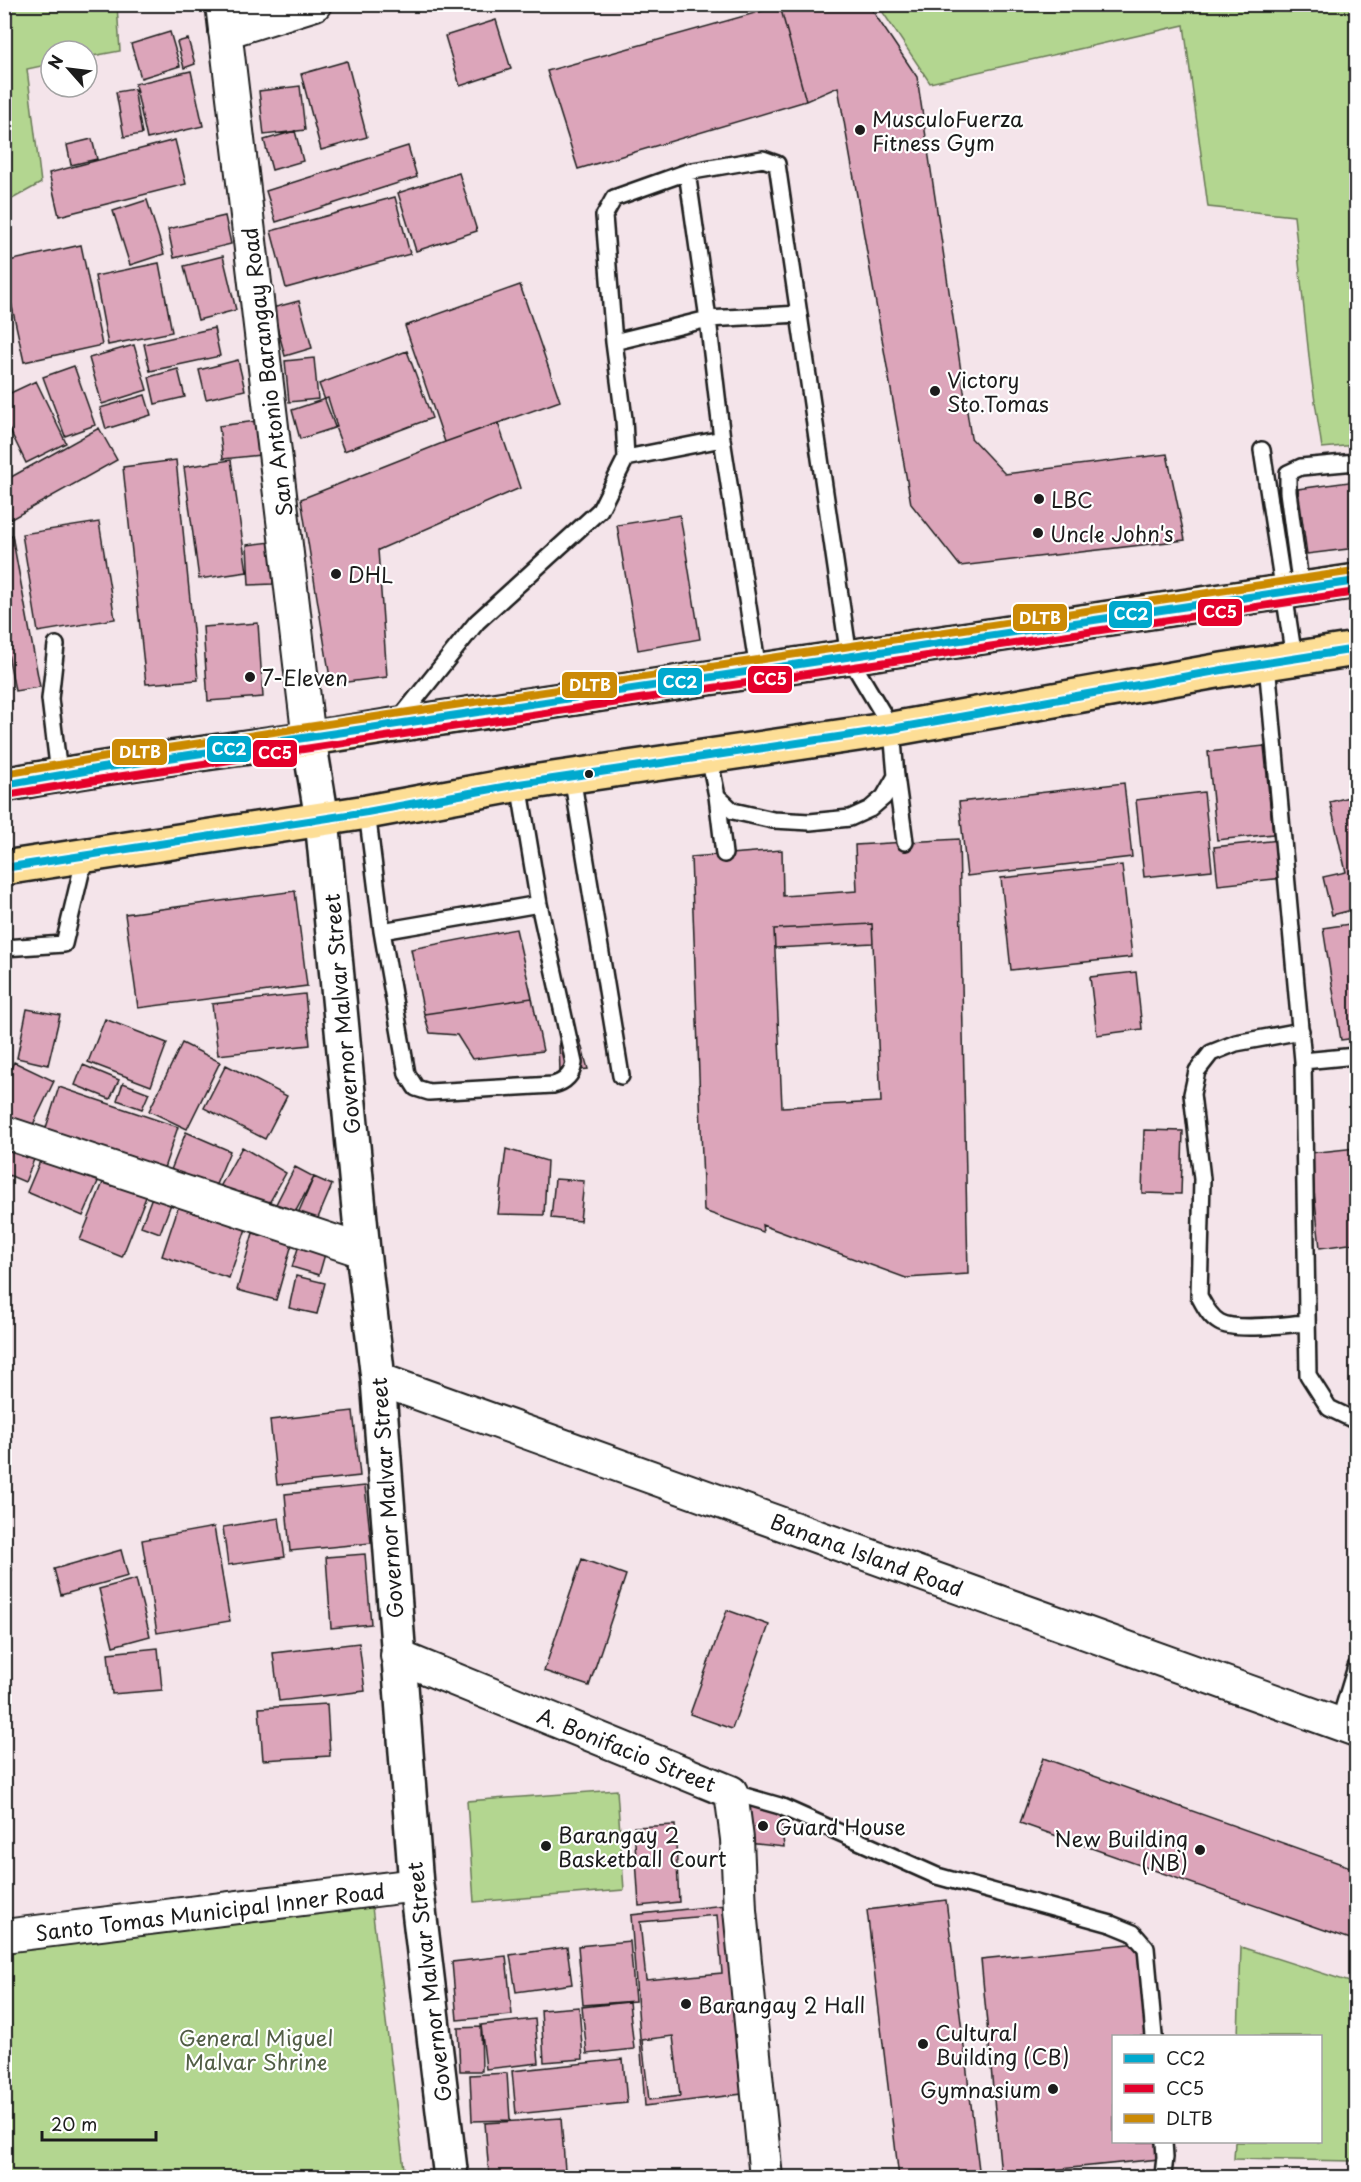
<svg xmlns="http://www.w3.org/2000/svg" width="1361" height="2182" font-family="'Playpen Sans',sans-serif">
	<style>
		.green { fill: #b3d690; stroke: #687956; stroke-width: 1.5 }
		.building { fill: #dca5ba; stroke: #1c1c1c; stroke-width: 1.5; fill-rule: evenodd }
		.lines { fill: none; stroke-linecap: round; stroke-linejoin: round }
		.lane-casing { stroke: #1c1c1c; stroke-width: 20 }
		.street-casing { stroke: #1c1c1c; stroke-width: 36 }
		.secondary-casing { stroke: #1c1c1c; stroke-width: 38 }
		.highway-casing { stroke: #1c1c1c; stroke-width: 38 }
		.lane { stroke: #fff; stroke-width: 15 }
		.street { stroke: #fff; stroke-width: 32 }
		.secondary { stroke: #fff; stroke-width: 33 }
		.highway { stroke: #fdde96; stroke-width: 33 }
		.bus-1-casing { stroke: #fff; stroke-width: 12 }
		.bus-2-casing { stroke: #fff; stroke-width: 12 }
		.bus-3-casing { stroke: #fff; stroke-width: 12 }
		.bus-1 { stroke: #00a9ce; stroke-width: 8 }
		.bus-2 { stroke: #e4002b; stroke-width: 8 }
		.bus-3 { stroke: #cb8a06; stroke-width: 8 }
		.poi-dot { fill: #1c1c1c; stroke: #fff; stroke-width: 2 }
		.labels { text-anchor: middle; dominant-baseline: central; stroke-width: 4.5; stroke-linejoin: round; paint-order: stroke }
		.poi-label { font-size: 21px; fill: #1c1c1c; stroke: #fff; text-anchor: start }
		.street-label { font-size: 21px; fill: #1c1c1c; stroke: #fff }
		.park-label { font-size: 21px; fill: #515d45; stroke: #fff }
		.line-badge { stroke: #fff; stroke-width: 2 }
		.badge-label { font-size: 16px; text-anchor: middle; font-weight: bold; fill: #fff }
	</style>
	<rect width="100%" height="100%" fill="#f4e4ea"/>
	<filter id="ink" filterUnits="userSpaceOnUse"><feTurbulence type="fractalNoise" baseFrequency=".0167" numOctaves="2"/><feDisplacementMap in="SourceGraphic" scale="12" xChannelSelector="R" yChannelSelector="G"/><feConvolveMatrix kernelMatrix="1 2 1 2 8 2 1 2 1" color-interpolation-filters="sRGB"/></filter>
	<g filter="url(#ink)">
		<path class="green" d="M 5,4 L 117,5 L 120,51 L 87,57 L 87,51 L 51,51 L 51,64 L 27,69 L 41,183 L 5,203 Z
			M 878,5 L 1356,5 L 1356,445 L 1322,448 L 1311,375 L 1294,216 L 1208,207 L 1184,25 L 930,83 Z
			M 617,1790 L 624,1890 L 474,1902 L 467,1801 Z
			M 372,1907 L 405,2177 L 5,2177 L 4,1948 Z
			M 1241,1947 L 1356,1984 L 1356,2161 L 1234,2159 L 1235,2142 L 1320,2142 L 1320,2036 L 1238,2036 Z"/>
		<path class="building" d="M 241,4 L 282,4 L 244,15 Z
			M 785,4 L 868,4 L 917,77 L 971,438 L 1005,474 L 1167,454 L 1185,540 L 960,566 L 911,504 L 838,87 L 806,101 L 780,6 Z
			M 780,6 L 806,101 L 578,169 L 547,71 Z
			M 496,20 L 511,69 L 460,86 L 445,36 Z
			M 170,32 L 180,66 L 141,78 L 131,44 Z
			M 188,39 L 195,64 L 184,68 L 177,42 Z
			M 347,61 L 367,137 L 321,150 L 301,74 Z
			M 191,71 L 203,126 L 147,139 L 135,84 Z
			M 300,86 L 305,130 L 264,135 L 259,91 Z
			M 134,89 L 142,134 L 124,137 L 116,92 Z
			M 295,131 L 303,161 L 272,170 L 264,140 Z
			M 92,139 L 97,159 L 71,165 L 67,145 Z
			M 175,140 L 186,184 L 59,216 L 49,173 Z
			M 408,146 L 417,177 L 276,222 L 266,191 Z
			M 459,173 L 477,231 L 416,251 L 398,193 Z
			M 395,197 L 410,254 L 286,288 L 271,231 Z
			M 147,200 L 164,254 L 130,265 L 113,211 Z
			M 225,216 L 231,244 L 174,258 L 168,229 Z
			M 81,245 L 102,345 L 24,362 L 4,270 L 4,262 Z
			M 223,256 L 236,310 L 198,320 L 184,266 Z
			M 159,263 L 172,332 L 108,345 L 95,276 Z
			M 520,285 L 560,401 L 445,442 L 405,326 Z
			M 299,301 L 312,348 L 285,356 L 272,308 Z
			M 214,328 L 220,356 L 150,371 L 144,344 Z
			M 134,345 L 147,390 L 102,404 L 89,358 Z
			M 407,351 L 432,418 L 344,451 L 319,384 Z
			M 314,358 L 318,399 L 289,402 L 285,361 Z
			M 238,360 L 245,390 L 206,399 L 199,370 Z
			M 74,366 L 95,425 L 65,436 L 43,377 Z
			M 178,369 L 185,397 L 155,404 L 149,377 Z
			M 36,381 L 66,443 L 26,463 L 4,418 L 4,396 Z
			M 145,395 L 151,415 L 106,429 L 100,408 Z
			M 328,398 L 337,427 L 300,439 L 292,410 Z
			M 256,421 L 260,455 L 223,459 L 219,426 Z
			M 498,423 L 520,488 L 378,550 L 387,677 L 331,684 L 301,499 L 445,442 Z
			M 99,428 L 117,460 L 4,523 L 4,481 Z
			M 176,460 L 198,680 L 146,684 L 123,467 Z
			M 231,460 L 247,572 L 199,579 L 184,467 Z
			M 1356,481 L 1356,548 L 1307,554 L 1298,489 Z
			M 680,515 L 700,639 L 638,650 L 617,525 Z
			M 99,522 L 115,619 L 38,632 L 22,534 Z
			M 12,535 L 40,687 L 15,691 L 4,632 L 4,536 Z
			M 271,542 L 273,584 L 249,585 L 247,545 Z
			M 258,623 L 263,697 L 208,701 L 203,627 Z
			M 1264,746 L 1273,834 L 1217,840 L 1208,752 Z
			M 1124,783 L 1132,857 L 967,876 L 959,802 Z
			M 1204,792 L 1212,870 L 1144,877 L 1136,800 Z
			M 1356,795 L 1356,909 L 1332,915 L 1323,877 L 1346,872 L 1330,802 Z
			M 959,839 L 968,1274 L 906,1278 L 762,1225 L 763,1232 L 704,1211 L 691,857 L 782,850 L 783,896 L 857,891 L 855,845 ZM 872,924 L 881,1102 L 782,1107 L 774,929 Z
			M 1280,840 L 1284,878 L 1218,885 L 1214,847 Z
			M 1122,865 L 1132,957 L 1011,970 L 1001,878 Z
			M 295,891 L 307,986 L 138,1008 L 125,914 Z
			M 1356,923 L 1356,1038 L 1341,1040 L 1323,928 Z
			M 872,924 L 873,943 L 775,948 L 774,929 Z
			M 516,929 L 532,998 L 424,1014 L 411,949 Z
			M 1136,972 L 1142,1029 L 1097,1035 L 1090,977 Z
			M 305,994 L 310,1045 L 218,1055 L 212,1004 Z
			M 532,998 L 543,1051 L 472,1059 L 457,1035 L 430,1033 L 424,1014 Z
			M 27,1009 L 60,1015 L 48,1065 L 17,1058 Z
			M 105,1019 L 167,1043 L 151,1086 L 88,1062 Z
			M 579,1037 L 588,1069 L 560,1072 L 559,1041 Z
			M 182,1043 L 220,1062 L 187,1129 L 149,1111 Z
			M 14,1062 L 54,1081 L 29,1133 L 4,1121 L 4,1083 Z
			M 83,1065 L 119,1080 L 110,1099 L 75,1085 Z
			M 226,1065 L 287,1096 L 265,1139 L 204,1108 Z
			M 123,1083 L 149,1093 L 142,1109 L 117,1100 Z
			M 59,1087 L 178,1127 L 162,1174 L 44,1134 Z
			M 1144,1130 L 1183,1131 L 1181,1194 L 1142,1193 Z
			M 186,1132 L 230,1151 L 212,1194 L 169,1175 Z
			M 4,1139 L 37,1152 L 25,1182 L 4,1173 Z
			M 242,1147 L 286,1173 L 264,1212 L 220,1187 Z
			M 1356,1148 L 1356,1243 L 1320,1248 L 1310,1153 Z
			M 506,1149 L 547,1161 L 544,1215 L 498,1214 Z
			M 43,1154 L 100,1177 L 83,1216 L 27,1192 Z
			M 295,1167 L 314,1177 L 292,1218 L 274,1208 Z
			M 106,1175 L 148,1192 L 122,1257 L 80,1240 Z
			M 314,1177 L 332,1185 L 315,1225 L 296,1218 Z
			M 555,1179 L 584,1181 L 580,1221 L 551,1218 Z
			M 155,1189 L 174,1196 L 160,1233 L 141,1226 Z
			M 181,1199 L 248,1223 L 229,1278 L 162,1256 Z
			M 253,1233 L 292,1244 L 276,1300 L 237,1290 Z
			M 301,1239 L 327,1247 L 319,1275 L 292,1267 Z
			M 296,1276 L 325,1283 L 317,1314 L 289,1308 Z
			M 353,1411 L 360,1476 L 277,1485 L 270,1420 Z
			M 365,1486 L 371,1543 L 290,1551 L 285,1494 Z
			M 279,1518 L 285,1557 L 228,1565 L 223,1527 Z
			M 214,1527 L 230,1621 L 157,1633 L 142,1540 Z
			M 4,1549 L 12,1570 L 4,1573 Z
			M 121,1550 L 128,1576 L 61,1595 L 54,1569 Z
			M 365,1554 L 371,1624 L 331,1628 L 326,1557 Z
			M 582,1559 L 626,1575 L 589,1686 L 544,1671 Z
			M 136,1579 L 150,1636 L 113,1646 L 99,1589 Z
			M 727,1610 L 769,1625 L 732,1729 L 690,1714 Z
			M 359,1643 L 365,1691 L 279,1701 L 273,1653 Z
			M 158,1648 L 162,1690 L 112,1694 L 108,1653 Z
			M 327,1704 L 330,1756 L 263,1760 L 259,1708 Z
			M 1043,1758 L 1356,1869 L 1356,1941 L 1020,1823 Z
			M 743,1798 L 780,1809 L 784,1847 L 747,1843 Z
			M 675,1825 L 679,1902 L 639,1906 L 634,1827 Z
			M 946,1900 L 980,2178 L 899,2178 L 867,1910 Z
			M 725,1905 L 742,2094 L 645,2106 L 631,1915 Z
			M 717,1915 L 722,1973 L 646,1980 L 640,1922 Z
			M 630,1941 L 635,2001 L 583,2005 L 578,1946 Z
			M 1138,1943 L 1147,2036 L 1114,2036 L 1114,2142 L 1157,2142 L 1159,2159 L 1001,2175 L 981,1959 Z
			M 567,1947 L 572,1984 L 516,1992 L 510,1955 Z
			M 506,1956 L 512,2015 L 457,2020 L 452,1962 Z
			M 629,2002 L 634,2049 L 587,2054 L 582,2007 Z
			M 579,2007 L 583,2059 L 544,2062 L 541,2010 Z
			M 535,2019 L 539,2063 L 486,2069 L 481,2025 Z
			M 481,2027 L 482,2071 L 460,2071 L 458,2028 Z
			M 673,2036 L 680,2096 L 649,2100 L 642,2040 Z
			M 623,2059 L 627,2103 L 516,2114 L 512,2071 Z
			M 507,2073 L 510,2120 L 472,2121 L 470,2075 Z
			M 561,2118 L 565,2170 L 489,2175 L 485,2123 Z
			M 573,2170 L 574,2178 L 512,2178 Z
			M 745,2173 L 745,2178 L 662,2178 L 662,2176 Z"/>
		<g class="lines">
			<defs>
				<path id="lane" d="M 687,172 L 708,319 L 722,439 L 758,670
					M 614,342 L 708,319 L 799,314
					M 1262,450 L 1294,658
					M 626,458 L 722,439
					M 1301,589 L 1288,492 L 1288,473 L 1301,467 L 1356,462
					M 56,645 L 50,699 L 59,774
					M 1267,664 L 1303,1061 L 1308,1375 L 1329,1408 L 1356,1421
					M 397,722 L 477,622 L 600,510 L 626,458 L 624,419 L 614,342 L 604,216 L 614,198 L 687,172 L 763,159 L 777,164 L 849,657 L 892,729 L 896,776 L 884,797 L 870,809 L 850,818 L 810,822 L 773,820 L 733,811 L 717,796 L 709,757
					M 572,776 L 621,1076
					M 896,776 L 905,842
					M 717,796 L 724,854
					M 367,812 L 382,931 L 407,1074 L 416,1088 L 429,1092 L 553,1085 C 565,1082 572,1075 574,1063 L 539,904 L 519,784
					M 382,931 L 539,904
					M 4,948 L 64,944 L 85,856
					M 1301,1031 L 1236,1043 L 1211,1053 L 1197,1071 L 1192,1094 L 1202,1179 L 1199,1296 C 1204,1305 1209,1316 1219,1322 C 1235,1332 1287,1324 1307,1323
					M 1303,1061 L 1356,1056
					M 1339,1723 L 1356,1667
					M 731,1792 L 780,1806 L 937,1876 L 1111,1924 L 1133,1933 L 1146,1948 L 1154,2036
					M 1161,2178 L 1163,2175 L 1165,2157 L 1164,2142"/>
				<path id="street" d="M 222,4 L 309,740
					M 225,32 L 315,4
					M 4,1132 L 363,1251
					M 378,1379 L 1356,1730
					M 397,1656 L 731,1792 L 737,1839 L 740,1910 L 766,2178
					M 4,1936 L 416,1885"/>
				<path id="secondary" d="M 309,740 L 322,819 L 363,1251 L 378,1379 L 416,1885 L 451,2178"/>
				<path id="highway" d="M 4,785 C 134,760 265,747 395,725 L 1356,581
					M 4,868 L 367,812 L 519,784 L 892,729 L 1222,670 L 1356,649"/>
			</defs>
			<use href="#lane" class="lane-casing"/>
			<use href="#street" class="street-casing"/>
			<use href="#secondary" class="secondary-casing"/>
			<use href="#highway" class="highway-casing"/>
			<use href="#lane" class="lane"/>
			<use href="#street" class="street"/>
			<use href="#secondary" class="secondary"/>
			<use href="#highway" class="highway"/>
			<defs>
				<path id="bus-1" d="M 4,785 L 102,768 L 1356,581
					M 4,868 L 367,812 L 519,784 L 892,729 L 1222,670 L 1356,649"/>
				<path id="bus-2" d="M 6,795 L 103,779 L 1356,592"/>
				<path id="bus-3" d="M 4,774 L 100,758 L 1354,571"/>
			</defs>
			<use href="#bus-1" class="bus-1-casing"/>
			<use href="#bus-2" class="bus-2-casing"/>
			<use href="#bus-3" class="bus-3-casing"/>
			<use href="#bus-1" class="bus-1"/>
			<use href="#bus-2" class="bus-2"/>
			<use href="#bus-3" class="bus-3"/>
		</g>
	</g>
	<g class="poi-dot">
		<circle cx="860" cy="130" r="6"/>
		<circle cx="935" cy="391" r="6"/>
		<circle cx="1039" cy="499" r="6"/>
		<circle cx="1038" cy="533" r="6"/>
		<circle cx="336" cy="574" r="6"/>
		<circle cx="250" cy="677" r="6"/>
		<circle cx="589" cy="774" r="5"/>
		<circle cx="763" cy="1826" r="6"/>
		<circle cx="546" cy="1846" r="6"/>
		<circle cx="1200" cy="1850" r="6"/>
		<circle cx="686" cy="2004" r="6"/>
		<circle cx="923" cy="2044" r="6"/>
		<circle cx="1053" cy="2089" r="6"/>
	</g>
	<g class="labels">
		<g class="poi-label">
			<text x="872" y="118">MusculoFuerza<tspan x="872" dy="24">Fitness Gym</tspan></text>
			<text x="947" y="379">Victory<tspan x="947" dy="24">Sto.Tomas</tspan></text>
			<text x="1051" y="499">LBC</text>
			<text x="1050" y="533">Uncle John's</text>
			<text x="348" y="574">DHL</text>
			<text x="262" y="677">7-Eleven</text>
			<text x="775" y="1826">Guard House</text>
			<text x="558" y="1834">Barangay 2<tspan x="558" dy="24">Basketball Court</tspan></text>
			<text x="1188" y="1838" text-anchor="end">New Building<tspan x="1188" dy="24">(NB)</tspan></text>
			<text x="698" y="2004">Barangay 2 Hall</text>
			<text x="935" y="2032">Cultural<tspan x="935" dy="24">Building (CB)</tspan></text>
			<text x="1041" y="2089" text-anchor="end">Gymnasium</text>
		</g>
		<g class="street-label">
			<text transform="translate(266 372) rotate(-97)">San Antonio Barangay Road</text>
			<text transform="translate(341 1014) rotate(-95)">Governor Malvar Street</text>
			<text transform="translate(386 1498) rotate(-94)">Governor Malvar Street</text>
			<text transform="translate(867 1554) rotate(20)">Banana Island Road</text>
			<text transform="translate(627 1749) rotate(22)">A. Bonifacio Street</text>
			<text transform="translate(210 1911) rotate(-7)">Santo Tomas Municipal Inner Road</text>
			<text transform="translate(428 1982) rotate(-97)">Governor Malvar Street</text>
		</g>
		<g class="park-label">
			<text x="256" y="2037">General Miguel<tspan x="256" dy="24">Malvar Shrine</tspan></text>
		</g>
	</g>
	<g class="line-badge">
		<rect x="1197" y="598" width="46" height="29" rx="6" fill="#e4002b"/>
		<rect x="1108" y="600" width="45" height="29" rx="6" fill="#00a9ce"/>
		<rect x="1012" y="603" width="56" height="29" rx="6" fill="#cb8a06"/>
		<rect x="747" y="665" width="46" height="29" rx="6" fill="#e4002b"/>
		<rect x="657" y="667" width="46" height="29" rx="6" fill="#00a9ce"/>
		<rect x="561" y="671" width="57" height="28" rx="6" fill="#cb8a06"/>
		<rect x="206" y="735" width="46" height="28" rx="6" fill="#00a9ce"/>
		<rect x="111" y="738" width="57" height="28" rx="6" fill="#cb8a06"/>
		<rect x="252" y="739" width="46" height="29" rx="6" fill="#e4002b"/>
	</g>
	<g class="badge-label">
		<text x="1220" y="618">CC5</text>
		<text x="1131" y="620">CC2</text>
		<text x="1040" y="624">DLTB</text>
		<text x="770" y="685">CC5</text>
		<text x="680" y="688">CC2</text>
		<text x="590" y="691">DLTB</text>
		<text x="229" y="755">CC2</text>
		<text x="140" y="758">DLTB</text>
		<text x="275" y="759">CC5</text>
	</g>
	<rect width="1361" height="2182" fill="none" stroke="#fff" stroke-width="24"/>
	<rect x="12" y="12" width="1337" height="2158" fill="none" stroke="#1c1c1c" stroke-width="2" filter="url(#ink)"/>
	<rect x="1112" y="2035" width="210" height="108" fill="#ffffff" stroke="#a4a4a4" stroke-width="1.5"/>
	<rect x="1124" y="2054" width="30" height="9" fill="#00a9ce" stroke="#a4a4a4" stroke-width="1.5"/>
	<text x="1166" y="2065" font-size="18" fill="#1c1c1c">CC2</text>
	<rect x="1124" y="2084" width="30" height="9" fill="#e4002b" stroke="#a4a4a4" stroke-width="1.5"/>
	<text x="1166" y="2095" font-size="18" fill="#1c1c1c">CC5</text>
	<rect x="1124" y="2114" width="30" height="9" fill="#cb8a06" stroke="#a4a4a4" stroke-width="1.5"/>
	<text x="1166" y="2125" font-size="18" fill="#1c1c1c">DLTB</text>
	<g transform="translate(69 69) rotate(298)"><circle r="28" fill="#ffffff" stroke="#a4a4a4" stroke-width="1.5"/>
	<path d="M0-4.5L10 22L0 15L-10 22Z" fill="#1c1c1c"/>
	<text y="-9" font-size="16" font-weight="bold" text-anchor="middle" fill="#1c1c1c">N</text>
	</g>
	<path d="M42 2131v9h114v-9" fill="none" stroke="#1c1c1c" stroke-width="3"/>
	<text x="51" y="2131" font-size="18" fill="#1c1c1c" stroke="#ffffff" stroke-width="4.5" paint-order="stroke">20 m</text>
</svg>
